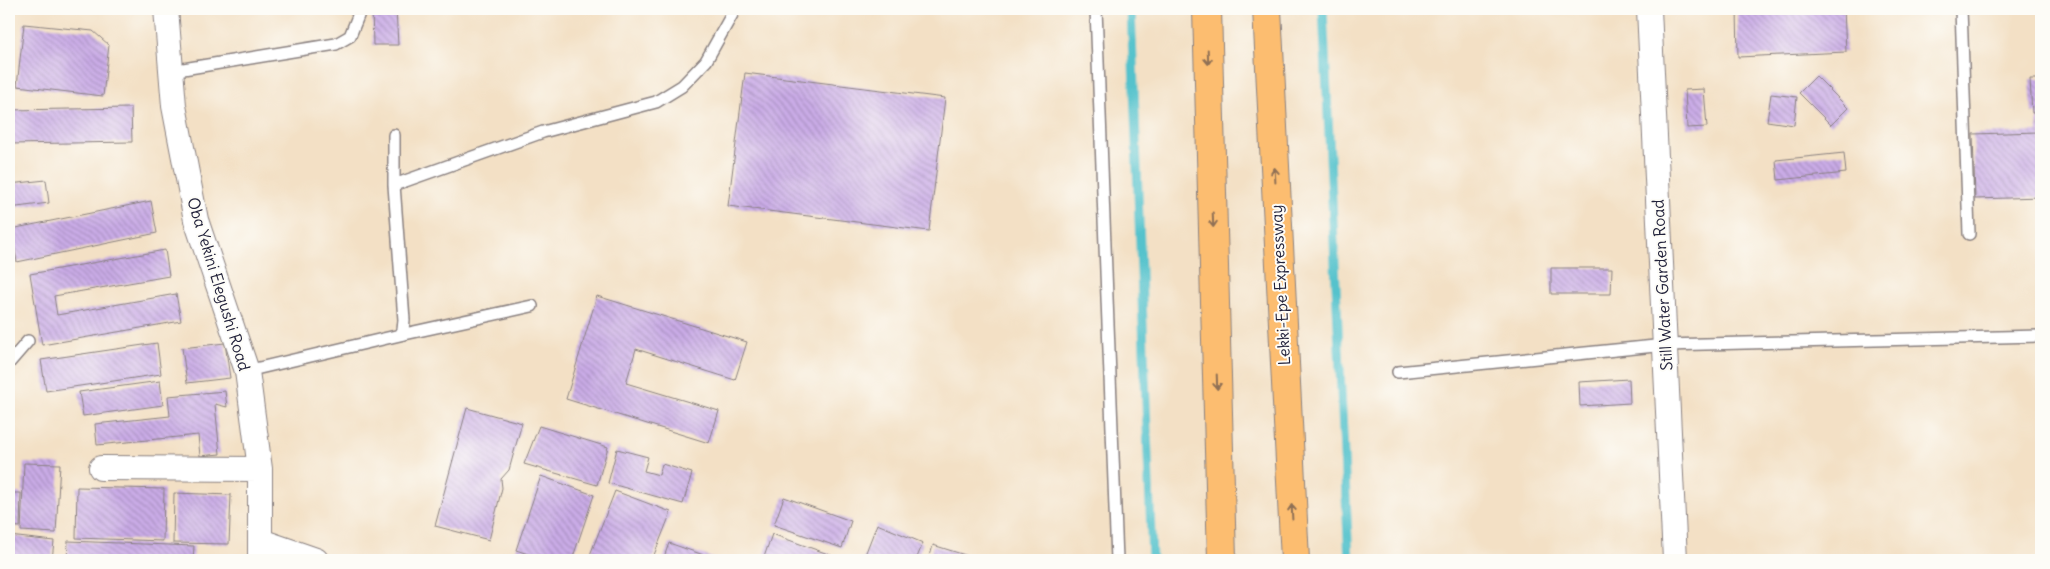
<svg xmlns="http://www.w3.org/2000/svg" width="2050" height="569" font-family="Delius,sans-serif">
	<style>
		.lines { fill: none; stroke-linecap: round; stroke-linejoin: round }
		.stream { stroke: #54c2cc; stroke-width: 9 }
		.building { fill: url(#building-back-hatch) }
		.service-casing { stroke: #8a8180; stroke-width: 14 }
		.minor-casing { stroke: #8a8180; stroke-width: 26 }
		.trunk-casing { stroke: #8a8180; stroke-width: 30 }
		.service { stroke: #fff; stroke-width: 11 }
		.minor { stroke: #fff; stroke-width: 24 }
		.trunk { stroke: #fcbd6f; stroke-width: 28 }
		.oneway { stroke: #8f7055 }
		.labels { text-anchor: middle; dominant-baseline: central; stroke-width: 4; stroke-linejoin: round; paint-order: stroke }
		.street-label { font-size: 16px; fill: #22223b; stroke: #fdfcf7 }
	</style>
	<defs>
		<pattern id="building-back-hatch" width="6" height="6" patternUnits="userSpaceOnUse" patternTransform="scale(1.25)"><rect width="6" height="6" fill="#caace7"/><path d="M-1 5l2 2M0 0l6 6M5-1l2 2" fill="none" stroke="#a48cbc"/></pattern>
	</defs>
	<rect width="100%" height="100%" fill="#fdfcf7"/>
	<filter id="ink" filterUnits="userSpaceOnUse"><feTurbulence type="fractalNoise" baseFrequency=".02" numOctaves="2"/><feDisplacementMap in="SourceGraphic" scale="10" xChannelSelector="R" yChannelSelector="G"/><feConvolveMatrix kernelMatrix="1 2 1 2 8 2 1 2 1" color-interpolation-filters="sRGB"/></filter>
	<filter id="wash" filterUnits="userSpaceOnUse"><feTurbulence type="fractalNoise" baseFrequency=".0096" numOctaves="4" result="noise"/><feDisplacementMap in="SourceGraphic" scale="20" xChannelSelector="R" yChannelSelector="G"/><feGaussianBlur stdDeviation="1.12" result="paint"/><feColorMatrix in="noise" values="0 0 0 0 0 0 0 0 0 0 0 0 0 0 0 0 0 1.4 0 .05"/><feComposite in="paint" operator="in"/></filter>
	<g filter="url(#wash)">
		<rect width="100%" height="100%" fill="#f3e0c5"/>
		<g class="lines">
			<path class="stream" d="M 1131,9 L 1152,560
				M 1323,9 L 1349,560"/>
		</g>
		<g id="blocks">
			<path class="building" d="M 372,9 L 396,9 L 398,45 L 373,45 Z
				M 1737,9 L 1844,9 L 1846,52 L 1738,57 Z
				M 24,24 L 93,31 L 109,45 L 103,96 L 17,86 Z
				M 745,73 L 945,98 L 929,231 L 728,206 Z
				M 1816,76 L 1848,108 L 1831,125 L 1799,93 Z
				M 2030,79 L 2041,79 L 2041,197 L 1975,199 L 1973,134 L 2038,132 L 2037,113 L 2032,113 Z
				M 1704,89 L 1707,127 L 1687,128 L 1685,90 Z
				M 1771,94 L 1797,97 L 1794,125 L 1767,121 Z
				M 131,108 L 132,142 L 9,144 L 9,110 Z
				M 1844,153 L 1846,173 L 1778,180 L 1776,160 Z
				M 46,180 L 49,203 L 9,208 L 9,184 Z
				M 151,201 L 157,233 L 17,262 L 11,229 Z
				M 165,250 L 169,276 L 54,296 L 57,315 L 176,294 L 181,321 L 42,345 L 30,274 Z
				M 1551,268 L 1612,268 L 1611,294 L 1551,294 Z
				M 597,296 L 747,342 L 735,380 L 636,349 L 626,383 L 719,411 L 709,443 L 566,399 Z
				M 157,343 L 161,374 L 46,391 L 41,360 Z
				M 225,343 L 230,378 L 187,383 L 182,348 Z
				M 1629,379 L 1630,403 L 1580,406 L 1579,382 Z
				M 160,381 L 163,405 L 83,416 L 79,392 Z
				M 225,391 L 227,407 L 215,404 L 220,454 L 200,456 L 198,435 L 97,445 L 95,424 L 170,416 L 168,396 Z
				M 467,408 L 522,423 L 509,470 L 501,479 L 502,488 L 489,540 L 435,526 Z
				M 539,426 L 608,447 L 597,485 L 524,464 Z
				M 617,449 L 648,457 L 644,471 L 659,475 L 662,464 L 692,473 L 683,504 L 608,483 Z
				M 24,463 L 60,464 L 56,533 L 21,531 Z
				M 541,476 L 594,495 L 572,560 L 546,560 L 516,550 Z
				M 77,487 L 164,489 L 163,541 L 76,538 Z
				M 615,491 L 671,512 L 652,560 L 588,560 Z
				M 9,493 L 21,493 L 20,527 L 9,526 Z
				M 174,493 L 231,495 L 229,544 L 173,543 Z
				M 784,497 L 851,521 L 842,548 L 774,525 Z
				M 877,524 L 923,543 L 916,560 L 863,560 Z
				M 772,534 L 831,555 L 829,560 L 763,560 Z
				M 9,536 L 54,541 L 52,560 L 9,560 Z
				M 68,541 L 194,546 L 193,560 L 67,560 Z
				M 669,543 L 718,560 L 663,560 Z
				M 933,545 L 981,560 L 929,560 Z"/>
		</g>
	</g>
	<g filter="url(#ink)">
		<use href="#blocks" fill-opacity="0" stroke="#8a8180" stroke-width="1"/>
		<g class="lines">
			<defs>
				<path id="service" d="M 1096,9 L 1117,560
					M 1961,9 L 1969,234
					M 171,71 L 336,44 L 350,36 L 358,16 L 357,9
					M 394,185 L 543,132 L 656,102 L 682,86 L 706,61 L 735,9
					M 400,335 L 532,306
					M 9,363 L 28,341
					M 247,371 L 400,335 L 403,330 L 404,320 L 394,185 L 394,135
					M 1398,372 L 1665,345 L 2041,336"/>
				<path id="minor" d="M 166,9 L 174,106 L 196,220 L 247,371 L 260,469 L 260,560
					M 1649,9 L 1675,560
					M 101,468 L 260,469
					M 261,541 L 316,560"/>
				<path id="trunk" d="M 1207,9 L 1222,560
					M 1267,9 L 1295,560"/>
			</defs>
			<use href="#service" class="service-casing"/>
			<use href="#minor" class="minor-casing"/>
			<use href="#trunk" class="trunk-casing"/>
			<use href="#service" class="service"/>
			<use href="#minor" class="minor"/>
			<use href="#trunk" class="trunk"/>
		</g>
		<defs><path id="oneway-shaft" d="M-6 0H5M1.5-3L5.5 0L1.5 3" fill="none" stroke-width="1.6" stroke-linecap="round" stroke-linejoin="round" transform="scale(1.25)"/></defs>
		<g class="oneway">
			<use href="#oneway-shaft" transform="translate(1208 57) rotate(88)"/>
			<use href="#oneway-shaft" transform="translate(1275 175) rotate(-93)"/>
			<use href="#oneway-shaft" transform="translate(1213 220) rotate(88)"/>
			<use href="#oneway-shaft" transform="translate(1217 382) rotate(88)"/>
			<use href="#oneway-shaft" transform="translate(1292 512) rotate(-93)"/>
		</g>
	</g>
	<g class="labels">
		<g class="street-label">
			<text transform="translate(219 284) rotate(73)">Oba Yekini Elegushi Road</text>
			<text transform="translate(1280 285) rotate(-93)">Lekki-Epe Expressway</text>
			<text transform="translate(1662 285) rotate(-93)">Still Water Garden Road</text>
		</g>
	</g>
	<rect width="2050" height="569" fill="none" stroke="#fdfcf7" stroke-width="30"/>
</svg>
